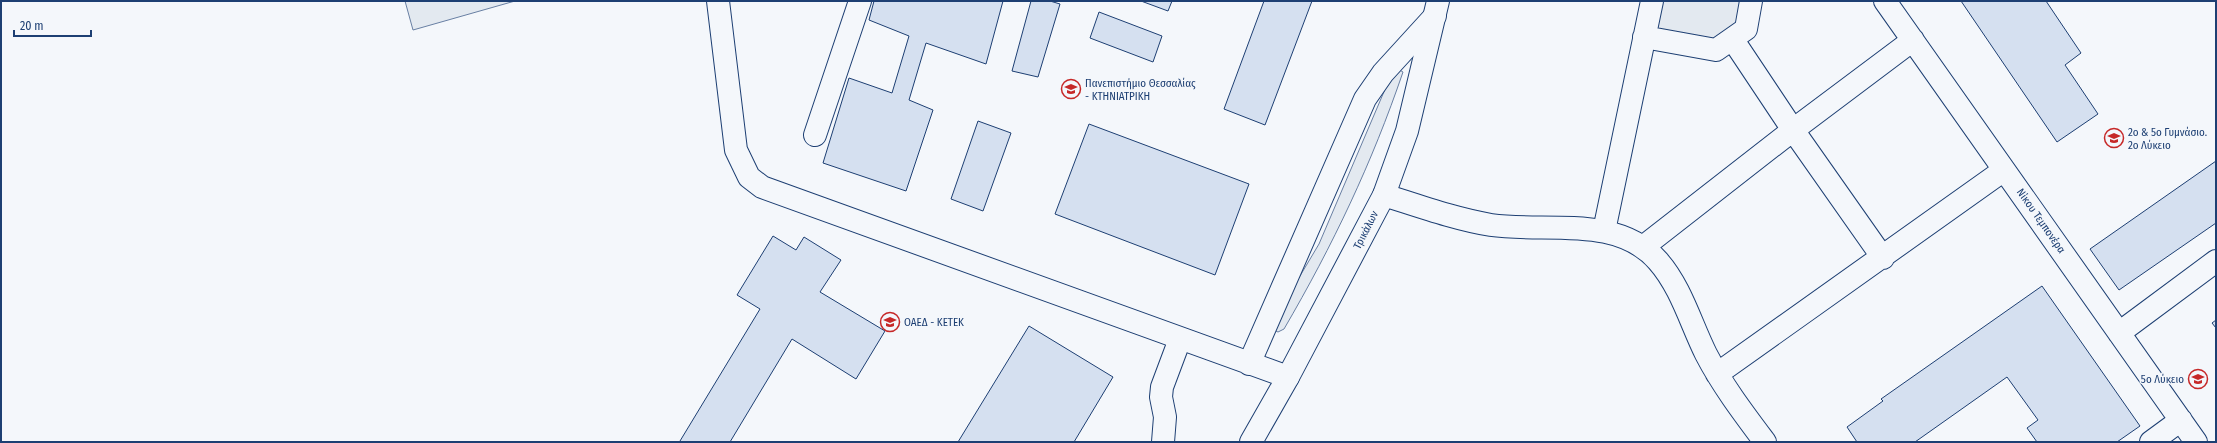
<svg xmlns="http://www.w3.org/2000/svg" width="2217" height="443" font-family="'Fira Sans Condensed',sans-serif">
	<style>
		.green { fill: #e3e9f0; stroke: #687fa3 }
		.building { fill: #d5e0f0; stroke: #1d3f73 }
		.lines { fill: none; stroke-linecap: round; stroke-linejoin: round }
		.minor-casing { stroke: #1d3f73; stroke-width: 24 }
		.major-casing { stroke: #1d3f73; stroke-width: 24 }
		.minor { stroke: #f4f7fb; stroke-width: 22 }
		.major { stroke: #f4f7fb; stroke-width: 22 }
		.labels { text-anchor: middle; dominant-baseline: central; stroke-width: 3; stroke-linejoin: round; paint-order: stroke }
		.poi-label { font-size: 11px; fill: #1d3f73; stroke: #f4f7fb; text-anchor: start }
		.street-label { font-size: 11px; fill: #1d3f73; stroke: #f4f7fb }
	</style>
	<rect width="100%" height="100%" fill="#f4f7fb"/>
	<path class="green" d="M 405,1 L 515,1 L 413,30 Z
		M 1653,1 L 1747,1 L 1741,27 L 1717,45 L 1646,32 Z
		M 1398,69 L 1403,72 C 1372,163 1333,245 1284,329 L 1278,332 L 1269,328 L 1319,244 L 1386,87 Z"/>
	<path class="building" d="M 874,1 L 1003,1 L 986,64 L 926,43 L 909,100 L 933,110 L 906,191 L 823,163 L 849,78 L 892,93 L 909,36 L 869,20 Z
		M 1031,1 L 1050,1 L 1060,4 L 1038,77 L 1012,71 Z
		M 1141,1 L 1172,1 L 1168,11 Z
		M 1264,1 L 1312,1 L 1265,125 L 1224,109 Z
		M 1961,1 L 2046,1 L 2081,53 L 2065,65 L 2098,114 L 2057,142 Z
		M 1099,12 L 1162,36 L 1153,62 L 1090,38 Z
		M 978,121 L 1011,133 L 983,211 L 951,199 Z
		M 1089,124 L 1249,184 L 1215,275 L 1055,214 Z
		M 2216,161 L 2216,223 L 2119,290 L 2090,249 Z
		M 773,236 L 796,250 L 804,237 L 841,260 L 820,292 L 885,331 L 856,379 L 792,339 L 730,442 L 681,442 L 680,441 L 760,309 L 737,295 Z
		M 2042,286 L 2140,426 L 2117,442 L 2037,442 L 2027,428 L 2038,420 L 2007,377 L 1915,442 L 1857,442 L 1847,427 L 1883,401 L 1881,399 Z
		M 2216,320 L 2216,328 L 2212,323 Z
		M 1029,326 L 1113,377 L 1074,442 L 958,442 Z"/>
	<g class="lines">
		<defs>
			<path id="minor" d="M 718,1 L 736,150 L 749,177 L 762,187 L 1288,377
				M 1885,1 L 2196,442
				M 1644,37 L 1716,50 L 1746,29 L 1751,1
				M 1733,40 L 1793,130 L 1883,258
				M 815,135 L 860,1
				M 1384,195 C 1419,206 1455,219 1491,225 C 1545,233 1617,214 1658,261 C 1681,287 1691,324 1706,354 C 1722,385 1744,414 1765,442
				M 1604,231 L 1652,1
				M 1643,247 L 1793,130 L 1913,40
				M 2119,333 L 2216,261
				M 1249,364 L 1365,99 L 1383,73 L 1435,16
				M 1717,374 L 2004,170
				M 1163,442 L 1165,417 L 1161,397 L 1162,387 L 1180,339
				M 2151,442 L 2181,420"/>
			<path id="major" d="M 1251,442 L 1288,377 L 1384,195 L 1407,131 L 1438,1"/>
		</defs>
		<use href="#minor" class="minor-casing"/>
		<use href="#major" class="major-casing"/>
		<use href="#minor" class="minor"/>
		<use href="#major" class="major"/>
	</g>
	<defs>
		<symbol id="university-ring" viewBox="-11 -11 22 22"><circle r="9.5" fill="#f4f7fb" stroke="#c62828" stroke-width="1.5"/><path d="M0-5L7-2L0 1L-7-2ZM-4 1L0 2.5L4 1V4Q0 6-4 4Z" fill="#c62828"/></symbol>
		<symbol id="school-ring" viewBox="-11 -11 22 22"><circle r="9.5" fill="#f4f7fb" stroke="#c62828" stroke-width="1.5"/><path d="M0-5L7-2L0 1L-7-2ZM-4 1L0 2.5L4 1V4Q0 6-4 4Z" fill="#c62828"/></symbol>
	</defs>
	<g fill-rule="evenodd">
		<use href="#university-ring" x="1060" y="78" width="22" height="22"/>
		<use href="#school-ring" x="2103" y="127" width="22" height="22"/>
		<use href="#school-ring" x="879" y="311" width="22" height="22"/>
		<use href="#school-ring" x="2187" y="368" width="22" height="22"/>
	</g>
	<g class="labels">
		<g class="poi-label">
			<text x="1085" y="83">Πανεπιστήμιο Θεσσαλίας<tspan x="1085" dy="13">- ΚΤΗΝΙΑΤΡΙΚΗ</tspan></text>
			<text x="2128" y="132">2ο &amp; 5ο Γυμνάσιο.<tspan x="2128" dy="13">2ο Λύκειο</tspan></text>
			<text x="904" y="322">ΟΑΕΔ - ΚΕΤΕΚ</text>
			<text x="2184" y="379" text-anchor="end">5ο Λύκειο</text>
		</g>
		<g class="street-label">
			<text transform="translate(2041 221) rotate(55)">Νίκου Τεμπονέρα</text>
			<text transform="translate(1366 230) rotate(-63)">Τρικάλων</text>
		</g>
	</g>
	<rect width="2217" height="443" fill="none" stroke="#1d3f73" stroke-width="4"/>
	<path d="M14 30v6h77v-6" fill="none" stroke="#1d3f73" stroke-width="2"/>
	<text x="20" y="30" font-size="12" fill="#1d3f73" stroke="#f4f7fb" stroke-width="3" paint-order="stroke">20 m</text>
</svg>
